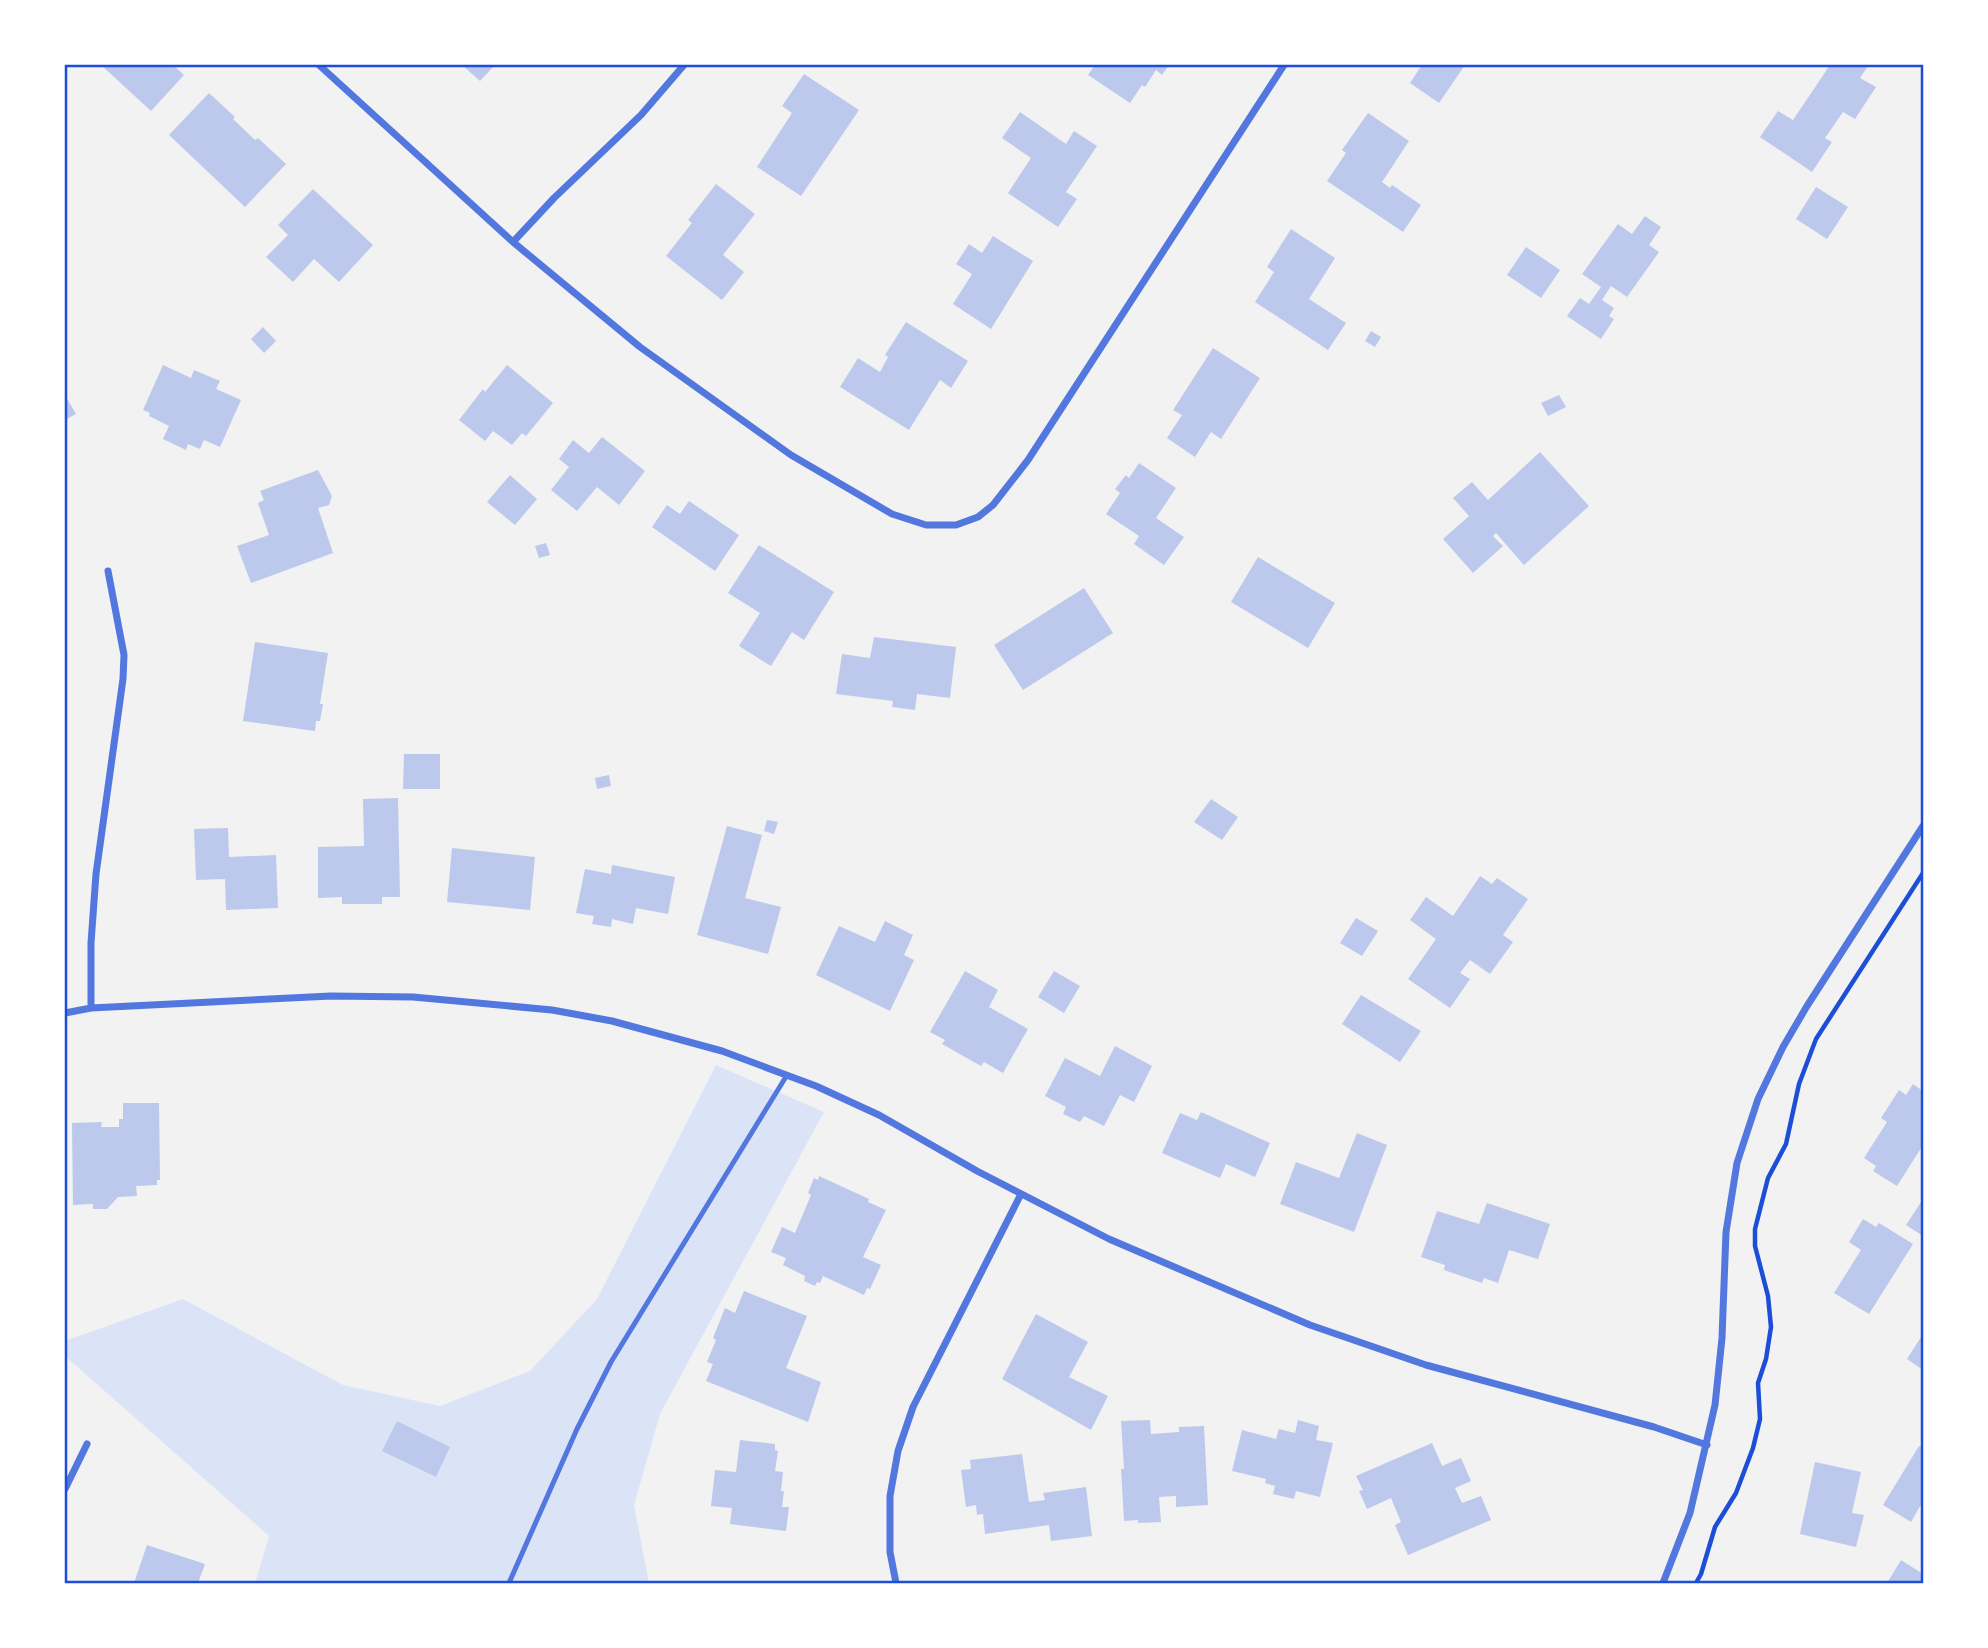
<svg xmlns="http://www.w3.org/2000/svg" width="1988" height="1648" font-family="'Varela Round',sans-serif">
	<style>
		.green { fill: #dbe4f7 }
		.building { fill: #bdc9ec }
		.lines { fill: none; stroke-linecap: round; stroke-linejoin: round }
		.path { stroke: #1d4ed8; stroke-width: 4.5 }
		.service { stroke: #5277de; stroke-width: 5 }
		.minor { stroke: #5277de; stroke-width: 7 }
		.neatline { fill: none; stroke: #1d4ed8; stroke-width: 2.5 }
	</style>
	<rect width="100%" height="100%" fill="#f2f2f2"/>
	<path class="green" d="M 716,1065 L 824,1112 L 660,1414 L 634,1505 L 649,1583 L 255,1583 L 269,1536 L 65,1356 L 65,1341 L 183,1299 L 343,1385 L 440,1406 L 530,1371 L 597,1299 Z"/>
	<path class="building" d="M 101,65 L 173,65 L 184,75 L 151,111 Z
		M 462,65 L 495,65 L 480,81 Z
		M 1095,65 L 1169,65 L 1162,75 L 1156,70 L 1145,87 L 1142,85 L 1130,103 L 1088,75 Z
		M 1422,65 L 1465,65 L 1439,103 L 1410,83 Z
		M 1830,65 L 1866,65 L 1868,66 L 1860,78 L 1876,87 L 1855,119 L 1843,112 L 1825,138 L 1832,142 L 1812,172 L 1760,137 L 1778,111 L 1793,120 Z
		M 804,74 L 859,110 L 801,196 L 757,167 L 792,113 L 782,106 Z
		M 209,93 L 235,117 L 233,119 L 255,140 L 258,138 L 286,164 L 245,207 L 169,135 Z
		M 1020,112 L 1066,144 L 1074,131 L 1097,146 L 1066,192 L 1077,199 L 1058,227 L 1008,193 L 1031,158 L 1002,138 Z
		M 1368,113 L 1409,141 L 1382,182 L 1390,188 L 1392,185 L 1421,205 L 1403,232 L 1327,181 L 1346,153 L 1342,150 Z
		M 716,184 L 755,214 L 723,255 L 744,272 L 722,300 L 666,256 L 692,223 L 688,220 Z
		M 1816,187 L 1848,207 L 1827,239 L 1796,219 Z
		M 313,189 L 373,245 L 339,282 L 314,259 L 293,282 L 266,257 L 288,235 L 278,225 Z
		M 1645,216 L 1661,227 L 1649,245 L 1659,252 L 1627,297 L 1611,286 L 1602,300 L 1614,308 L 1609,316 L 1614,319 L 1601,339 L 1567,316 L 1580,298 L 1589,304 L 1601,287 L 1582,274 L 1618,224 L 1632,234 Z
		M 1291,229 L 1335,258 L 1309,299 L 1346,323 L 1328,350 L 1255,302 L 1274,272 L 1267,267 Z
		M 993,236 L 1033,261 L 991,329 L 953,304 L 972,274 L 956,264 L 969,244 L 982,253 Z
		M 1526,247 L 1560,270 L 1541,298 L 1507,275 Z
		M 906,322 L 968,361 L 951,388 L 940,380 L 909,430 L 840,387 L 858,358 L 880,372 L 888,357 L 885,355 Z
		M 263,327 L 276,341 L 264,353 L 251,339 Z
		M 1371,331 L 1381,337 L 1375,347 L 1365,341 Z
		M 1213,348 L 1260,378 L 1221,439 L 1211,432 L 1195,457 L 1167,438 L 1182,415 L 1173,410 Z
		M 163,365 L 191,378 L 194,370 L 220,381 L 216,389 L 241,400 L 220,447 L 204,440 L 200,449 L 188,444 L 186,450 L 163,439 L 169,426 L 149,416 L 150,413 L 143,410 Z
		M 507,365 L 553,403 L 526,436 L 522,433 L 512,445 L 493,431 L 485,441 L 459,420 L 483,389 L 485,392 Z
		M 65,395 L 76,414 L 65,420 Z
		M 1559,395 L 1566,407 L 1548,416 L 1541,403 Z
		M 602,437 L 645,471 L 619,505 L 597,487 L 577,511 L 551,490 L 569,467 L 559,459 L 573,440 L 589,453 Z
		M 1540,452 L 1589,506 L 1524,565 L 1496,533 L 1493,536 L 1503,546 L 1473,573 L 1443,539 L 1469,516 L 1453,498 L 1472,482 L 1488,500 Z
		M 1139,463 L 1176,488 L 1156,518 L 1184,537 L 1164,565 L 1134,544 L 1139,536 L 1106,514 L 1120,493 L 1115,489 L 1126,475 L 1129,478 Z
		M 318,470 L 332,496 L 329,505 L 318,508 L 333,553 L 251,583 L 237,546 L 269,535 L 258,503 L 264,500 L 260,491 Z
		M 510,475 L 537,499 L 515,525 L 487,502 Z
		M 689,501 L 739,535 L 715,571 L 652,527 L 667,505 L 680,514 Z
		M 546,543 L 550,555 L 539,558 L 535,546 Z
		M 759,545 L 834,592 L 804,640 L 792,632 L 771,666 L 739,646 L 760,613 L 728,593 Z
		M 1258,557 L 1335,603 L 1308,648 L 1231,602 Z
		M 1084,588 L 1113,633 L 1023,690 L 994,645 Z
		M 874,637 L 956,647 L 950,698 L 917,694 L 915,710 L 892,707 L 893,701 L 836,694 L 842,654 L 870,658 Z
		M 255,642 L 328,653 L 320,704 L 323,704 L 320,721 L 316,721 L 315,731 L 243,721 Z
		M 404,754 L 440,754 L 440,789 L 403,789 Z
		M 609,775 L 611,786 L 597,789 L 595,778 Z
		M 398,798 L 400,897 L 382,897 L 382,904 L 342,904 L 342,897 L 318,898 L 318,847 L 364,846 L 363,799 Z
		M 1211,799 L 1238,817 L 1222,840 L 1194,822 Z
		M 767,820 L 778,822 L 774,834 L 764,831 Z
		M 727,826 L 762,835 L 745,898 L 781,907 L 768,954 L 697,935 Z
		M 228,828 L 229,857 L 276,855 L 278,908 L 226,910 L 225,879 L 196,880 L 194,829 Z
		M 452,848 L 535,857 L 530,910 L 447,902 Z
		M 612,865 L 675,877 L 668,914 L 636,908 L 633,924 L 612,919 L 611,927 L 592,924 L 594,916 L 576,913 L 585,869 L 611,874 Z
		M 1480,876 L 1492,884 L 1497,878 L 1528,899 L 1503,935 L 1513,942 L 1490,974 L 1470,960 L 1460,973 L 1470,979 L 1450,1008 L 1408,979 L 1436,939 L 1410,920 L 1426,897 L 1453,916 Z
		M 1356,918 L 1378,931 L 1362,956 L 1340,943 Z
		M 885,921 L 913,935 L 904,955 L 914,960 L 890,1011 L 816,975 L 839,926 L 875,942 Z
		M 965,971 L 998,990 L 989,1007 L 1028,1029 L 1003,1073 L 984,1062 L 981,1066 L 942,1044 L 945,1040 L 930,1032 Z
		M 1054,971 L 1080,986 L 1064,1013 L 1038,997 Z
		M 1361,995 L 1421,1031 L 1400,1062 L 1342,1024 Z
		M 1115,1046 L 1152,1066 L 1134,1102 L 1120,1095 L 1104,1126 L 1084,1116 L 1080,1122 L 1063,1114 L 1066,1107 L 1045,1096 L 1065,1058 L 1100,1076 Z
		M 1913,1084 L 1923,1091 L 1923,1145 L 1897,1186 L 1873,1171 L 1876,1166 L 1864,1158 L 1887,1122 L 1881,1118 L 1899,1090 L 1906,1095 Z
		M 123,1103 L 159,1103 L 160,1180 L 157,1180 L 157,1185 L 136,1186 L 137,1196 L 118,1197 L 107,1209 L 93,1209 L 93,1204 L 73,1205 L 72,1123 L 102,1122 L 101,1127 L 119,1127 L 119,1119 L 123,1119 Z
		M 1201,1112 L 1270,1143 L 1255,1177 L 1226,1164 L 1220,1178 L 1162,1153 L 1180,1113 L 1197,1120 Z
		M 1357,1133 L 1387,1145 L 1354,1232 L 1280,1204 L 1296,1162 L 1339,1178 Z
		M 819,1176 L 869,1199 L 868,1202 L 886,1210 L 863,1257 L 881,1265 L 870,1289 L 867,1288 L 864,1295 L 823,1276 L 820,1283 L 817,1282 L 815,1286 L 804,1281 L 805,1276 L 783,1265 L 786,1258 L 771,1252 L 782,1227 L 795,1233 L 811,1195 L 808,1193 L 814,1178 L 818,1180 Z
		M 1923,1199 L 1923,1236 L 1906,1225 Z
		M 1487,1203 L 1550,1224 L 1538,1259 L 1509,1250 L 1498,1283 L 1484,1278 L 1482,1283 L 1444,1270 L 1445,1265 L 1421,1257 L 1437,1211 L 1479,1224 Z
		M 1863,1219 L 1876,1227 L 1879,1223 L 1913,1244 L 1869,1314 L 1834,1293 L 1861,1250 L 1849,1242 Z
		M 744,1291 L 807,1316 L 786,1368 L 821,1382 L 808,1422 L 706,1381 L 713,1364 L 707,1362 L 716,1340 L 713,1338 L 725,1308 L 735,1313 Z
		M 1036,1314 L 1088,1342 L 1069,1377 L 1108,1396 L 1091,1430 L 1002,1379 Z
		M 1923,1334 L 1923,1370 L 1907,1359 Z
		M 1150,1420 L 1151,1434 L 1179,1432 L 1179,1427 L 1204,1426 L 1208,1505 L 1176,1507 L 1176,1496 L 1159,1497 L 1161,1522 L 1138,1523 L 1138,1520 L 1124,1521 L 1121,1469 L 1124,1469 L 1121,1421 Z
		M 1298,1420 L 1319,1426 L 1316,1440 L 1333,1443 L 1320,1497 L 1296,1491 L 1294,1499 L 1273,1494 L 1275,1486 L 1265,1483 L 1266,1479 L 1232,1471 L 1242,1430 L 1276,1439 L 1279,1429 L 1295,1433 Z
		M 397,1421 L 450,1447 L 436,1477 L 382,1451 Z
		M 740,1440 L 775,1444 L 775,1450 L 778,1451 L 775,1471 L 783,1472 L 781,1491 L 784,1491 L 782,1507 L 789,1507 L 786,1531 L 730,1524 L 732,1508 L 711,1506 L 715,1470 L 736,1472 Z
		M 1432,1443 L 1442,1466 L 1461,1458 L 1471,1481 L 1455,1488 L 1462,1503 L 1481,1496 L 1491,1520 L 1408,1555 L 1395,1525 L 1401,1522 L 1391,1498 L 1367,1509 L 1359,1491 L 1363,1490 L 1356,1476 Z
		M 1919,1446 L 1923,1448 L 1923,1501 L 1911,1522 L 1883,1505 Z
		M 1022,1454 L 1029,1502 L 1045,1500 L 1043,1493 L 1086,1487 L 1092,1536 L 1051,1541 L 1049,1525 L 985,1534 L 983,1514 L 977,1515 L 976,1505 L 966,1507 L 961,1470 L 971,1469 L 970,1460 Z
		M 1815,1462 L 1861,1472 L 1852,1513 L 1864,1515 L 1856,1547 L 1800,1534 Z
		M 147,1545 L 205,1564 L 198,1583 L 134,1583 Z
		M 1901,1560 L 1923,1574 L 1923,1583 L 1887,1583 Z"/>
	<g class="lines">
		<path class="path" d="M 1696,1583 L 1701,1574 L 1715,1527 L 1736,1493 L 1753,1448 L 1760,1419 L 1758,1383 L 1766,1359 L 1771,1327 L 1768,1296 L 1755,1246 L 1755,1229 L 1768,1178 L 1786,1144 L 1799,1084 L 1816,1039 L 1923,873"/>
		<path class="service" d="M 509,1583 L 577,1429 L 611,1362 L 787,1075"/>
		<path class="minor" d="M 319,65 L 513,242 L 640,347 L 791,455 L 892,514 L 926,525 L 956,525 L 978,517 L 993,505 L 1028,460 L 1284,65
			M 513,242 L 554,198 L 641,115 L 684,65
			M 91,1008 L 91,943 L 96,874 L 123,679 L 124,655 L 108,571
			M 65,1013 L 91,1008 L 331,996 L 413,997 L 552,1010 L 612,1021 L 722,1051 L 816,1086 L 879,1115 L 977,1171 L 1109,1239 L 1310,1325 L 1426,1365 L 1654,1427 L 1707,1445
			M 65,1489 L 87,1444
			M 896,1583 L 890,1552 L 890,1496 L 898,1451 L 913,1407 L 1021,1194
			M 1663,1583 L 1690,1513 L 1715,1405 L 1722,1338 L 1726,1232 L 1737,1163 L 1758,1099 L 1783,1047 L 1807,1006 L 1923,826"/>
	</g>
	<rect width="1988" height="1648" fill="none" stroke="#ffffff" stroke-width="133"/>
	<rect x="66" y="66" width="1856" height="1516" class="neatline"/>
</svg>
